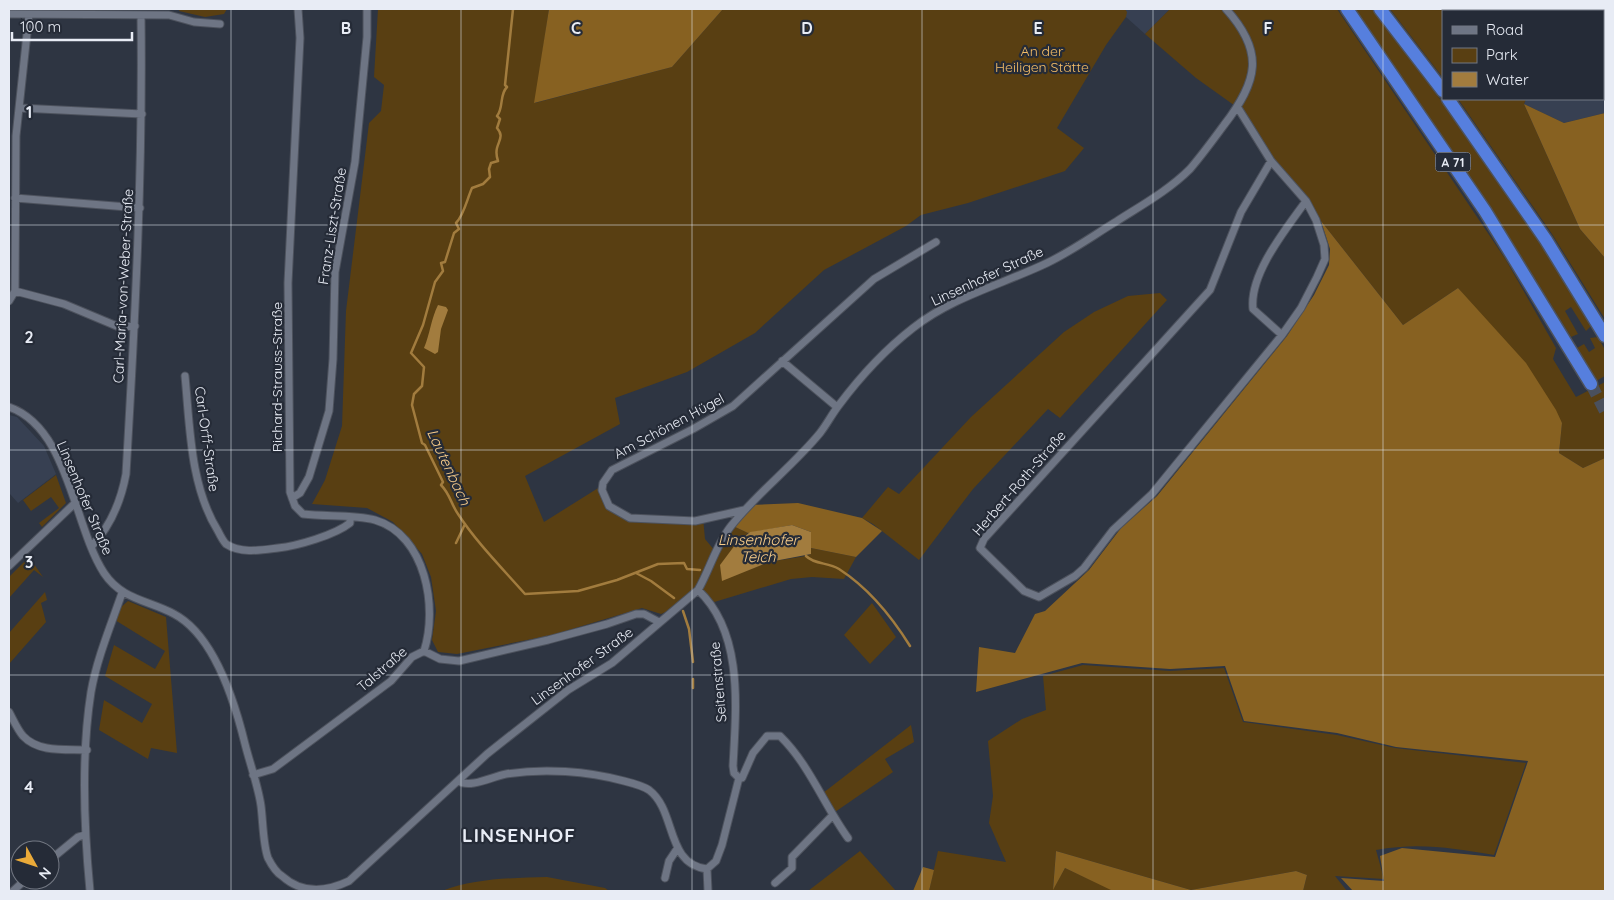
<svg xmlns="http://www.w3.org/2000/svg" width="1614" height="900" font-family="Quicksand,sans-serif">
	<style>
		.built { fill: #374052 }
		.green { fill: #593f12 }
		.forest { fill: #876121 }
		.water { fill: #a27c3e }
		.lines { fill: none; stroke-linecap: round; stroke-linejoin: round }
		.stream { stroke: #a27c3e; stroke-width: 2.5 }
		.highway-tunnel { stroke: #4a505d; stroke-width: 12; stroke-dasharray: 12 6; stroke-linecap: butt }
		.street-casing { stroke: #4d525d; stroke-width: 9 }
		.highway-casing { stroke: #4d525d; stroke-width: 15 }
		.street { stroke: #6e7584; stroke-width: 7 }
		.highway { stroke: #567fde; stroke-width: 12 }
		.grid { fill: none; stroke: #e8ecf5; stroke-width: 1; stroke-opacity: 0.55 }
		.labels { text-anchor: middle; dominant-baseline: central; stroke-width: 4.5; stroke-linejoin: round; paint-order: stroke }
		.shield { fill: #252b37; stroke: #aeb2bc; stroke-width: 1 }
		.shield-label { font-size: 12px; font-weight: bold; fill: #e8ecf5 }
		.park-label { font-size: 14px; fill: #f6be67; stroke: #252b37 }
		.street-label { font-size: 14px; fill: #e8ecf5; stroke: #252b37 }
		.water-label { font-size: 15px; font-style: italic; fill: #f9cd8a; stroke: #252b37 }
		.district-label { font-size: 19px; font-weight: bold; letter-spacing: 1px; fill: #e8ecf5; stroke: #252b37 }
		.grid-label { font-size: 16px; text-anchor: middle; font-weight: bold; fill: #e8ecf5; stroke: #252b37; stroke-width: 4.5; stroke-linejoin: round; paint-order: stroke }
	</style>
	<rect width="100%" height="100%" fill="#2e3542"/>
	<path class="built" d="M 1125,9 L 1170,9 L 1145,34 L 1126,17 Z
		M 1557,9 L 1605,9 L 1605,113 L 1564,123 L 1524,104 L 1526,99 L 1603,99 L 1603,11 L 1556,11 Z
		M 9,415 L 17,417 L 44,446 L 56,474 L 18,503 L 10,494 L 9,495 Z"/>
	<path class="green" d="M 180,9 L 227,9 L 224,14 L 205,17 L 179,11 Z
		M 378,9 L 549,9 L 535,103 L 672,67 L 723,9 L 1125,9 L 1127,12 L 1126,17 L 1106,45 L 1057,128 L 1084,148 L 1065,171 L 968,203 L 921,215 L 906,226 L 824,270 L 755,333 L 687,372 L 615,398 L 620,424 L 525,476 L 544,522 L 603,485 L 611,505 L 630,515 L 703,518 L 705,539 L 715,551 L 731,525 L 748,533 L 735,545 L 722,580 L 769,562 L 806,556 L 811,554 L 811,548 L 856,557 L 844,579 L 812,577 L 791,579 L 711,603 L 698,590 L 675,608 L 661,614 L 642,608 L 552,635 L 457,654 L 438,652 L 432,640 L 436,611 L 431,577 L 422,554 L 393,522 L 367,508 L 312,504 L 325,480 L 342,426 L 346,311 L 369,123 L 381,111 L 384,85 L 374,77 Z
		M 1170,9 L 1337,9 L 1506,260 L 1556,348 L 1553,359 L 1576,397 L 1605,382 L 1605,458 L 1583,468 L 1559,453 L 1562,423 L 1458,288 L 1403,325 L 1321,221 L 1316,220 L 1271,161 L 1238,108 L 1196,78 L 1145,34 Z
		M 1353,9 L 1372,9 C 1449,110 1527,213 1590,324 L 1590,327 L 1586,331 L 1571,307 L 1565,311 L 1578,334 L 1571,337 L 1523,259 Z
		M 1390,9 L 1557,9 L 1556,11 L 1443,11 L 1443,78 Z
		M 1458,99 L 1526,99 L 1524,104 L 1580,229 L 1605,258 L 1605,319 L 1552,234 Z
		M 1160,293 L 1167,300 L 1060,418 L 1048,409 L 973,489 L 919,560 L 873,524 L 862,518 L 888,487 L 899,494 L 971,417 L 1064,332 L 1094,312 L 1128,296 Z
		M 1598,337 L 1605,350 L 1605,376 L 1596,381 L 1577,348 L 1584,344 L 1589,352 L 1595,348 L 1590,338 Z
		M 56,475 L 66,503 L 42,527 L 39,523 L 59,508 L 51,497 L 31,511 L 23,500 Z
		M 29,557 L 43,577 L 34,570 L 9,598 L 9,577 Z
		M 45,592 L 47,600 L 41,603 L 46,622 L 9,664 L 9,633 Z
		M 128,601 L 166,617 L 177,753 L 151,748 L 148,759 L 99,730 L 104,700 L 142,723 L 152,704 L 105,676 L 114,645 L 155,669 L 165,651 L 115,620 L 120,608 Z
		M 872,603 L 896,637 L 870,664 L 844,635 Z
		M 1083,665 L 1170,671 L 1224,668 L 1243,722 L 1337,735 L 1395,748 L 1526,763 L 1494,855 C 1453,848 1418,842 1376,850 L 1384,879 L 1335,876 L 1347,891 L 1303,891 L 1307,875 L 1296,871 L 1191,890 L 1056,851 L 1053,889 L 1065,868 L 1115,891 L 929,891 L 938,851 L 1006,862 L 989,823 L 993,796 L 988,741 L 1022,719 L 1046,710 L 1043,676 Z
		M 911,725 L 914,742 L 885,759 L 893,772 L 835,812 L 823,793 Z
		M 860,851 L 896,891 L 808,891 Z
		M 547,877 L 605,888 L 609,891 L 442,891 C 475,878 513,878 547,877 Z"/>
	<path class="forest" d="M 549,9 L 723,9 L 672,67 L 534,103 Z
		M 1524,104 L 1564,123 L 1605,113 L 1605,258 L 1580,229 Z
		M 1321,221 L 1403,325 L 1458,288 L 1526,363 L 1556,410 L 1562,423 L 1559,453 L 1583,468 L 1605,458 L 1605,891 L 1353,891 L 1341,878 L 1384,881 L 1380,856 L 1402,848 L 1495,857 L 1528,761 L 1396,747 L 1337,733 L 1244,721 L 1225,666 L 1170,669 L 1082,663 L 976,692 L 979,647 L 1015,653 L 1035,614 L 1045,611 L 1089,570 L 1121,528 L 1157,496 L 1287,336 L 1314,295 L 1329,265 L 1330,249 Z
		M 798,503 L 862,518 L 882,531 L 856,557 L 811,548 L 811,532 L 792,525 L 748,533 L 731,525 L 750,505 Z
		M 1056,851 L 1191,890 L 1296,871 L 1307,875 L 1303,891 L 1113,891 L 1065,868 L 1053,890 Z
		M 923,867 L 934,870 L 929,891 L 913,891 Z"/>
	<path class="water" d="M 438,305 L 446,307 L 448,310 L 441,329 L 438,352 L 435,354 L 424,348 C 430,334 431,319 438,305 Z
		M 792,525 L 811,532 L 811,554 L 769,562 L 722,581 L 720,565 L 735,545 L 750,532 Z"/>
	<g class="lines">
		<path class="stream" d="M 513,9 L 505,85 L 507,87 C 499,95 504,107 497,116 L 500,119 L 497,128 C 504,136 499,140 497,148 C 496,152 497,158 498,161 L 491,163 L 489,169 L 490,177 L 483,184 L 472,188 C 467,199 464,215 456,223 L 459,229 L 454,233 L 445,262 L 441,263 L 443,271 L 435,282 L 423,325 L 411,353 L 424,367 L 422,386 L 414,394 L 412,405 L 422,443 L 425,445 L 443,482 L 441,485 C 450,494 451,504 458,514 C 477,543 502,568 525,594 L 578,591 L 617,580 L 658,564 L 684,563 L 687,569 L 700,570
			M 456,543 L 465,524
			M 806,556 C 815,565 828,562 839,569 C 867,587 892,617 910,646
			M 636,573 L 651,581 L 674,598
			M 683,611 L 689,629 L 693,662
			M 693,679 L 693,688"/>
		<path class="highway-tunnel" d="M 1591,384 L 1605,411"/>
		<defs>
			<path id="street" d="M 298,9 L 300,38 L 288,283 L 290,492 L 295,506 L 303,514 C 326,517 353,514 375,520 C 426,535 438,608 424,651
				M 9,14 L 169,15 L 194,22 L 220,24
				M 1603,28 L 1605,20
				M 20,108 L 142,114
				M 1238,108 L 1271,161 L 1306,201 L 1316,220 L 1324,245 L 1325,259 L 1317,277 L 1301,308 L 1282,335 L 1152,494 L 1113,530 L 1084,568 L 1075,576 L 1039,597 L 1024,591 L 980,548 L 984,539 L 1210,290 L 1241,212 L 1271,161
				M 15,198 L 140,208
				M 15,291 L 16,136 L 29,15
				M 15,291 L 64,304 L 119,327 L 135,326
				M 9,301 L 15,291
				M 1282,335 L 1253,309 C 1249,274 1286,229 1306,201
				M 782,361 L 837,407
				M 185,376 C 190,427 190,486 218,531 C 220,535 223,541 226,544 C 241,554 262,550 278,548 C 297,546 335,535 350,523 L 350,518
				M 9,407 C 69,428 73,525 104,573 C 122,600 148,600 174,614 C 214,635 235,703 245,744 C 250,764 258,785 261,806 C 263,821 263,845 268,858 C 271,864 277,873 282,876 C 302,894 326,892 349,881 L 487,754 L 568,690 L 612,663 L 698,590 C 710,569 716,545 731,526 C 758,492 793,466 820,433 C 827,424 832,414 839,405 C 860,377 886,349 913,328 C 952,297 1003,284 1047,263 C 1072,251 1094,235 1117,221 C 1142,205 1169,190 1190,169 C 1202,155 1213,140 1224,125 C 1258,81 1265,52 1226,9
				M 292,498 L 300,493 L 309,477 L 329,411 L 333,359 L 335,272 L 355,162 L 367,37 L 367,9
				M 744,510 L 695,521 L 630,518 L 609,506 L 602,490 L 603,483 L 612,470 L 693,429 L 733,406 L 874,279 L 936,242
				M 91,547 C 110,527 121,501 126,474 C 135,321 143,170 141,17
				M 9,566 L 74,504
				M 9,712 C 13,719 17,729 23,736 C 39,753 66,749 87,750
				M 253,775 L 273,769 L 391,681 L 412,657 L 424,651 L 440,659 L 459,661 L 548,640 L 607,624 L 636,614 L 644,614 L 659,622
				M 739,778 L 742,778 L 753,753 L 767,736 L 780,736 C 809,764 824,805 848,838
				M 459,781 C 469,789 494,776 506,774 C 544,768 587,771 624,781 C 632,783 643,786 649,790 C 677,811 665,864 707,869 L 716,861 L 722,845 L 739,778 L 734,773 L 733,766 C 736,708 744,633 698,590
				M 50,860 L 78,837 L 84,835
				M 707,869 L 708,891
				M 665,878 L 669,861 L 677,849
				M 775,883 L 792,868 L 792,857 L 832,816
				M 13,891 L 25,880
				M 90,891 C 84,828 81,755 91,692 C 97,658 111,625 122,593"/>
			<path id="highway" d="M 1347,9 L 1485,211 L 1591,384
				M 1380,9 L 1443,91
				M 1448,99 L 1546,240 L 1605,336"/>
		</defs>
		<use href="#street" class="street-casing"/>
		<use href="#highway" class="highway-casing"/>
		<use href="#street" class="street"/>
		<use href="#highway" class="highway"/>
	</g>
	<path class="grid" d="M 231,9 L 231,891M 461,9 L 461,891M 692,9 L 692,891M 922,9 L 922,891M 1153,9 L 1153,891M 1383,9 L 1383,891M 9,225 L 1605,225M 9,450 L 1605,450M 9,675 L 1605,675"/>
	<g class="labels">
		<rect class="shield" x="1435.5" y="152.5" width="35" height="19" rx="4"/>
		<g class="shield-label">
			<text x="1453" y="162">A 71</text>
		</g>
		<g class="park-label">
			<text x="1042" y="51">An der<tspan x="1042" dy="16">Heiligen Stätte</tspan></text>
		</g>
		<g class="street-label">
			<text transform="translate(332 226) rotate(-81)">Franz-Liszt-Straße</text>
			<text transform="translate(987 276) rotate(-25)">Linsenhofer Straße</text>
			<text transform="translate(123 286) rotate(-87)">Carl-Maria-von-Weber-Straße</text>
			<text transform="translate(277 377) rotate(-90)">Richard-Strauss-Straße</text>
			<text transform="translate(669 426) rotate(-28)">Am Schönen Hügel</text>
			<text transform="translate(207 439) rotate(82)">Carl-Orff-Straße</text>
			<text transform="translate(1019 483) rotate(-49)">Herbert-Roth-Straße</text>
			<text transform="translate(85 498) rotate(67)">Linsenhofer Straße</text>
			<text transform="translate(582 666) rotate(-36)">Linsenhofer Straße</text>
			<text transform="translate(382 669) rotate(-41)">Talstraße</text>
			<text transform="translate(718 682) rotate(-95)">Seitenstraße</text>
		</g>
		<g class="water-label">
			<text transform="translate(449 467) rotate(65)">Lautenbach</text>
			<text x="758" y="539">Linsenhofer<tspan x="758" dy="17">Teich</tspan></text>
		</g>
		<g class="district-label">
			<text x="519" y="835">LINSENHOF</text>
		</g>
	</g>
	<g class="grid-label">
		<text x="346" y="34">B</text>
		<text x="576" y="34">C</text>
		<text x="807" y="34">D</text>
		<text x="1038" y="34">E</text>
		<text x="1268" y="34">F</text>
		<text x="29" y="118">1</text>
		<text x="29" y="343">2</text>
		<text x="29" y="568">3</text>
		<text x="29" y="793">4</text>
	</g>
	<rect width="1614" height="900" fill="none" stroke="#e8ecf5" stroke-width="20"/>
	<rect x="1442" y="10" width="162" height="90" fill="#252b37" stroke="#737883"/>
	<rect x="1452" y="26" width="25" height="8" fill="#6e7584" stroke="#737883"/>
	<text x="1486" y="35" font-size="15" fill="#e8ecf5">Road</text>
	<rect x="1452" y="48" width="25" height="15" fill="#593f12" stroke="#737883"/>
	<text x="1486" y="60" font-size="15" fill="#e8ecf5">Park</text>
	<rect x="1452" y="72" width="25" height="15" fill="#a27c3e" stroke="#737883"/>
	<text x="1486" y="85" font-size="15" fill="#e8ecf5">Water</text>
	<g transform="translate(35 865) rotate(130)"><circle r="24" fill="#252b37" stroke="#737883"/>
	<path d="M0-4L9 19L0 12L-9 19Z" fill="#eaaa39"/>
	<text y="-8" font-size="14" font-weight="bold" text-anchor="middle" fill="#e8ecf5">N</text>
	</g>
	<path d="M12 32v8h120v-8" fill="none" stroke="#e8ecf5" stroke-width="2.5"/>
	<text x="20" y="32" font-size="15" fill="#e8ecf5" stroke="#252b37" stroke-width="4" paint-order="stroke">100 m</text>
</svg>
